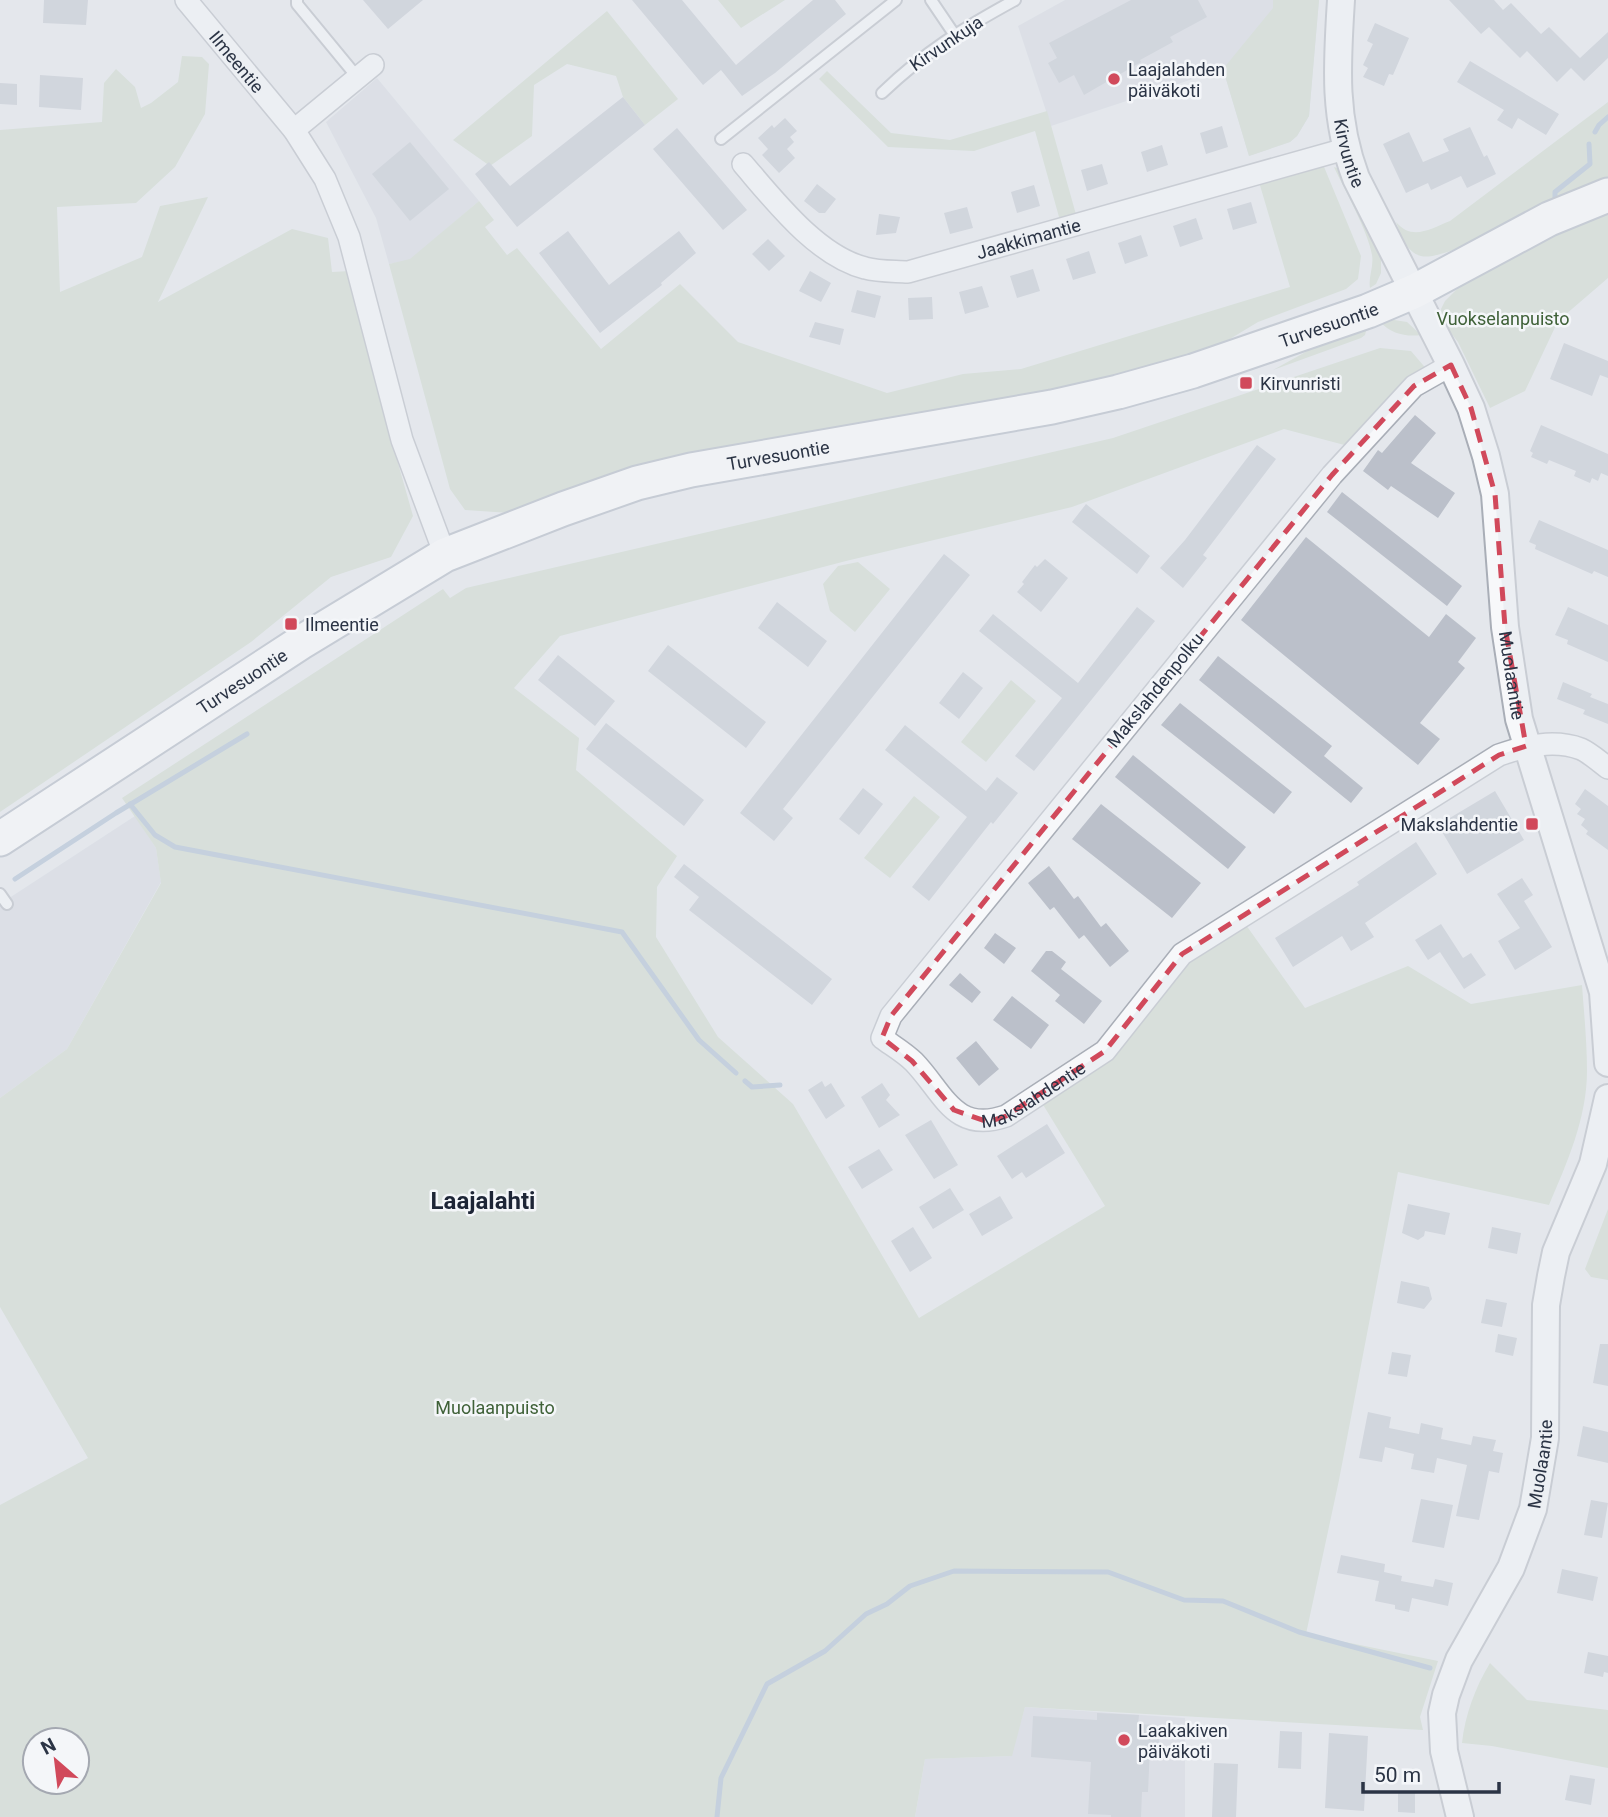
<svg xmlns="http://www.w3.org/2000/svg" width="1608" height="1817" font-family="Roboto,sans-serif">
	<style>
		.built { fill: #d2d6de }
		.green { fill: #c9d6c5; fill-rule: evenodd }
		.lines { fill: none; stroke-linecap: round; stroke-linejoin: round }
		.stream { stroke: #9fb4cc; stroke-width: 5 }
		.building { fill: #bbc0ca }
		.service-casing { stroke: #a9aeb7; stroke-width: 14 }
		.minor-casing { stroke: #a9aeb7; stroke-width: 24 }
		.tertiary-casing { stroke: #a9aeb7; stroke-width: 30 }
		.primary-casing { stroke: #a3abb8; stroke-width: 37 }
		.service { stroke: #f7f8fa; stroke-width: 10 }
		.minor { stroke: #f7f8fa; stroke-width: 21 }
		.tertiary { stroke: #f7f8fa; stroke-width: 26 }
		.primary { stroke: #fff; stroke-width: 33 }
		.marked { fill: none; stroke: #d1495b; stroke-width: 5; stroke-dasharray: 14 9; stroke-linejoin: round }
		.poi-dot { fill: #d1495b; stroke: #f4f6f9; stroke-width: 2.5 }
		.labels { text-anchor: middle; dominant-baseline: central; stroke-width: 5; stroke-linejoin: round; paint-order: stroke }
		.street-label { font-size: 18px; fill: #2b3445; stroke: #f4f6f9 }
		.poi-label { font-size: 18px; fill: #2b3445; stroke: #f4f6f9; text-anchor: start }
		.park-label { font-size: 18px; fill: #3f6138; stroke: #f4f6f9 }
		.district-label { font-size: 24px; font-weight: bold; fill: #1d2536; stroke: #f4f6f9 }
	</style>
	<rect width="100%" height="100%" fill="#e4e7ec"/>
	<path class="built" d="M 1065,0 L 1319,0 L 1309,116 L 1297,136 L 1290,142 L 1249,156 L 1223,69 L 1051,126 L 1018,26 Z
		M 377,78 L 479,201 L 410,260 L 389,264 L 376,218 L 326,122 Z
		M 135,816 L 156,848 L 161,882 L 67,1049 L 0,1098 L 0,904 Z
		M 1025,1707 L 1185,1718 L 1185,1817 L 915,1817 L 925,1759 L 1011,1756 Z"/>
	<path class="green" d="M 718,0 L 785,0 L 741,28 Z
		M 1273,0 L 1319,0 L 1309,116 L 1297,136 L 1290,142 L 1249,156 L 1223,69 L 1273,8 Z
		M 607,11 L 678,99 L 645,125 L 623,97 L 616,76 L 567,64 L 534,85 L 532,136 L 490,166 L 453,140 Z
		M 182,56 L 202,57 L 209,64 L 205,114 L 175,167 L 136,203 L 57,207 L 60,292 L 142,257 L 160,206 L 208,197 L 158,302 L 292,229 L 328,238 L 332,272 L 350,271 L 377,389 L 413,516 L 391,557 L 331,577 L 251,642 L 0,812 L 0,130 L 102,122 L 104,83 L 116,69 L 135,87 L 141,108 L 151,103 L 178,82 Z
		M 827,71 L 891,133 L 950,140 L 1047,111 L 1077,218 L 1059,217 L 1035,131 L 974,151 L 888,147 L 819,79 Z
		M 1608,102 L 1608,184 C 1588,192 1567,199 1547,207 C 1522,217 1443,262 1421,256 C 1406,252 1401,235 1396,222 C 1412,241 1430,229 1450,221 Z
		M 1322,162 L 1361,256 L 1358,279 L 1346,289 L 1258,322 L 1215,348 L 1057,393 L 763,440 L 691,454 L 510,513 L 465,510 L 450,489 L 389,264 L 410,259 L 479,201 L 494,220 L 485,227 L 507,255 L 517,248 L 601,349 L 680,284 L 738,342 L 887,393 L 963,374 L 1021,369 L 1290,287 L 1259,182 Z
		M 1334,167 L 1340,169 L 1381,254 L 1381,273 L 1376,284 L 1370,288 C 1368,277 1374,267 1372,255 C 1368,231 1345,191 1334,167 Z
		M 1608,210 L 1608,278 L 1558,321 L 1525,391 L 1490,408 L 1458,342 L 1443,323 L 1441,309 L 1445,301 L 1461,285 L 1502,260 L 1542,239 Z
		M 1388,319 L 1407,322 L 1421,335 C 1407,337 1390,334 1381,322 Z
		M 1367,327 L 1365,335 L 1361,338 L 1273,370 L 1311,349 Z
		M 1380,348 L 1411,351 L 1429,372 L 1352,447 L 1284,429 L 1072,507 L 846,561 L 560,636 L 514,688 L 579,738 L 576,770 L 677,856 L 657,887 L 656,937 L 718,1037 L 793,1104 L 919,1318 L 1105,1206 L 1042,1103 L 1186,964 L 1246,925 L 1305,1008 L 1408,966 L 1471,1004 L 1582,985 C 1584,1013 1587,1042 1587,1071 C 1587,1118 1567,1163 1549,1205 L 1398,1172 L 1339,1480 L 1306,1634 L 1438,1661 L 1420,1717 L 1423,1730 L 1025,1707 L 1012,1756 L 925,1759 L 915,1817 L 0,1817 L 0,1505 L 88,1458 L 0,1307 L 0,1098 L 67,1049 L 161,883 L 156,848 L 122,798 L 443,589 L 450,598 L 466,588 L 1113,438 ZM 35,1740 L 77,1740 L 77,1782 L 35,1782 Z
		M 858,562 L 890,589 L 855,632 L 830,611 L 823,584 L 838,566 Z
		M 1011,680 L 1036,701 L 986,762 L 961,742 Z
		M 914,796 L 940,817 L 890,878 L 864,858 Z
		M 1608,1209 L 1608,1280 L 1591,1277 L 1585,1269 Z
		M 1490,1663 L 1527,1700 L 1608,1710 L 1608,1768 L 1492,1746 L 1462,1743 C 1465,1715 1475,1688 1490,1663 Z"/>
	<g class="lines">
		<path class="stream" d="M 1595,132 L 1599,125 L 1608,117
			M 1555,200 L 1555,192 L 1590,164 L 1589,144
			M 130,804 L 155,835 L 175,847 L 622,932 L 699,1040 L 736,1073
			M 15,879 L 116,813 L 247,734
			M 745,1081 L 752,1087 L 780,1085
			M 717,1817 L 721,1778 L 767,1684 L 825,1651 L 866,1614 L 887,1604 L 910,1586 L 954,1571 L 1108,1572 L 1184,1600 L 1223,1601 L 1299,1632 L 1430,1668"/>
	</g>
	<path class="building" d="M 44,0 L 88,0 L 86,25 L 43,23 Z
		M 363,0 L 423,0 L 388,29 Z
		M 632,0 L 682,0 L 736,65 L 813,0 L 835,0 L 846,14 L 775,73 L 742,96 L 721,70 L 703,85 Z
		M 1131,0 L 1198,0 L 1207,17 L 1170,37 L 1173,42 L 1140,60 L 1141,62 L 1084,95 L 1074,75 L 1059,83 L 1048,63 L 1057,58 L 1049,43 Z
		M 1449,0 L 1494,0 L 1503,10 L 1511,3 L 1541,34 L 1549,27 L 1580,58 L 1608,32 L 1608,58 L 1584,81 L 1571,68 L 1557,82 L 1527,51 L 1520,58 L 1489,27 L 1481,34 Z
		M 1375,23 L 1409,38 L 1393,75 L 1389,74 L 1384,86 L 1363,77 L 1368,68 L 1363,65 L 1373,44 L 1367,41 Z
		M 1470,61 L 1559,114 L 1546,135 L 1518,118 L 1512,129 L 1497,120 L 1504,110 L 1457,82 Z
		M 40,75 L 83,78 L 81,110 L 39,107 Z
		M 0,83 L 17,84 L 17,105 L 0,104 Z
		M 623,97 L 645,125 L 517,227 L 475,174 L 489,162 L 510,186 Z
		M 785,118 L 797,131 L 790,137 L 794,142 L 787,149 L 795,158 L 779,173 L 762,155 L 768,149 L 758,138 L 772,125 L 774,128 Z
		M 1222,126 L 1228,147 L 1206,154 L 1200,133 Z
		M 1470,127 L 1484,157 L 1487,155 L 1496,174 L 1467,188 L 1461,176 L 1431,190 L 1428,183 L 1406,193 L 1383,144 L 1409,132 L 1423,162 L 1449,151 L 1443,139 Z
		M 677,128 L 747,210 L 723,230 L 653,149 Z
		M 410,142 L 449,189 L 410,221 L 372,174 Z
		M 1162,145 L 1168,165 L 1147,172 L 1141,152 Z
		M 1102,164 L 1108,184 L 1087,191 L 1081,170 Z
		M 817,184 L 836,199 L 825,213 L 819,213 L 804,201 Z
		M 1034,185 L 1040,206 L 1017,213 L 1011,192 Z
		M 1251,202 L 1257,223 L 1233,230 L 1227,209 Z
		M 967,207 L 973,228 L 950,234 L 944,213 Z
		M 879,214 L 900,217 L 896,233 L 876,235 Z
		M 1196,218 L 1203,239 L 1180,247 L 1173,226 Z
		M 568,231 L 609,285 L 679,231 L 696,253 L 661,283 L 662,285 L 600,333 L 539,253 Z
		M 1141,235 L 1148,256 L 1125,264 L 1118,243 Z
		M 768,239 L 785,256 L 769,271 L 752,254 Z
		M 1089,251 L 1096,273 L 1073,280 L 1066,259 Z
		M 1033,269 L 1040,291 L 1017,298 L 1010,276 Z
		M 810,271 L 831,283 L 821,302 L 799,291 Z
		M 982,286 L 989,307 L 965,314 L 959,292 Z
		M 857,290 L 881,296 L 875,318 L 851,312 Z
		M 932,297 L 933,319 L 909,320 L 908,298 Z
		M 815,322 L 844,329 L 840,345 L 809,337 Z
		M 1564,343 L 1608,361 L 1608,378 L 1600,375 L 1592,396 L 1550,379 Z
		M 1415,415 L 1436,433 L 1411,463 L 1455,493 L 1438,518 L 1391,486 L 1388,490 L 1363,471 L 1378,450 L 1382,453 Z
		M 1541,425 L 1608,454 L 1608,476 L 1601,473 L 1598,481 L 1592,478 L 1590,483 L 1574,476 L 1576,471 L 1549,460 L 1547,464 L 1531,457 L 1533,453 L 1530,451 Z
		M 1257,445 L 1276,459 L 1203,555 L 1207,558 L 1183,588 L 1160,568 L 1185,540 Z
		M 1342,492 L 1462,586 L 1447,606 L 1327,512 Z
		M 1086,504 L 1150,556 L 1137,574 L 1072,522 Z
		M 1539,520 L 1608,550 L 1608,577 L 1594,571 L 1592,574 L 1535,549 L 1536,545 L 1529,542 Z
		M 1306,537 L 1429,637 L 1446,614 L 1476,638 L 1458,662 L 1465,668 L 1420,723 L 1440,739 L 1418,765 L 1241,620 Z
		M 944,554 L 970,575 L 783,809 L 793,818 L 774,841 L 740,813 Z
		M 1045,559 L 1068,578 L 1041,612 L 1017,592 L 1024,584 L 1022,582 L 1035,565 L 1037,567 Z
		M 777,602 L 827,641 L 808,667 L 758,628 Z
		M 1137,607 L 1155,621 L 1034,771 L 1015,756 L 1062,698 L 979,631 L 993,614 L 1078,683 Z
		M 1568,607 L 1608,625 L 1608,662 L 1567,644 L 1568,640 L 1555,635 Z
		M 668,645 L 766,722 L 746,748 L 648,671 Z
		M 558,655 L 615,701 L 595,726 L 538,680 Z
		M 1218,656 L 1332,746 L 1324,756 L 1363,788 L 1351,803 L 1199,680 Z
		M 963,672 L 983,688 L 959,719 L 939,703 Z
		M 1563,682 L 1592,694 L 1590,697 L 1608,704 L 1608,724 L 1583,714 L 1585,710 L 1557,699 Z
		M 1180,703 L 1292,792 L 1274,814 L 1161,725 Z
		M 606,723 L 704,800 L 684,826 L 586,749 Z
		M 905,725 L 986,791 L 997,777 L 1018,793 L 993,824 L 991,822 L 929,901 L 912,887 L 967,817 L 885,750 Z
		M 1133,755 L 1246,847 L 1228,869 L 1115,777 Z
		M 863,788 L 883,804 L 859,835 L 839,819 Z
		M 1585,789 L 1608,806 L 1608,850 L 1586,834 L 1588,831 L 1581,825 L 1585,819 L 1577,814 L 1581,809 L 1575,804 Z
		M 1495,791 L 1524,840 L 1467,874 L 1438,825 Z
		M 1101,804 L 1201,883 L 1172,918 L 1072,839 Z
		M 1416,842 L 1437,874 L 1365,923 L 1374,937 L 1351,951 L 1342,936 L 1293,967 L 1275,938 L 1359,885 L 1357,882 Z
		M 684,864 L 832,979 L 812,1005 L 689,910 L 699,897 L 674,877 Z
		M 1049,866 L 1074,899 L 1078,896 L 1101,927 L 1106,923 L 1129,951 L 1110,967 L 1084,935 L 1079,939 L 1054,907 L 1050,910 L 1028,883 Z
		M 1522,878 L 1533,895 L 1524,901 L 1552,947 L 1515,970 L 1498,941 L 1520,928 L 1497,894 Z
		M 1441,924 L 1463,958 L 1471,953 L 1486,975 L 1464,989 L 1440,952 L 1428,960 L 1415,940 Z
		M 995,933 L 1016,948 L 1004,964 L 984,948 Z
		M 1046,951 L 1052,951 L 1066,962 L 1061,969 L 1102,1001 L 1084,1024 L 1055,1001 L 1060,995 L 1031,971 Z
		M 960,973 L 981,992 L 972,1003 L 949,985 Z
		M 1012,996 L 1049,1025 L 1031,1049 L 993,1020 Z
		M 976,1041 L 999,1069 L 979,1086 L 956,1058 Z
		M 822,1081 L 825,1087 L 831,1083 L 845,1106 L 826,1119 L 808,1090 Z
		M 882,1083 L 890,1095 L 886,1100 L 900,1115 L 879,1128 L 861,1097 Z
		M 931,1120 L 958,1165 L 934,1179 L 905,1135 Z
		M 1047,1124 L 1065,1153 L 1026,1178 L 1022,1172 L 1012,1179 L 997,1156 Z
		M 879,1149 L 893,1170 L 862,1189 L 848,1167 Z
		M 950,1188 L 964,1210 L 933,1229 L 919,1207 Z
		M 1000,1196 L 1013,1218 L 982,1236 L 969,1214 Z
		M 1408,1204 L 1450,1213 L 1445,1235 L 1425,1231 L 1424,1236 L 1418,1240 L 1402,1233 Z
		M 913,1227 L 932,1258 L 910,1272 L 891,1241 Z
		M 1492,1227 L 1521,1233 L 1517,1254 L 1488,1248 Z
		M 1401,1281 L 1429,1287 L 1432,1299 L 1424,1309 L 1397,1303 Z
		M 1486,1299 L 1507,1303 L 1502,1327 L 1481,1323 Z
		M 1498,1334 L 1517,1338 L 1513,1356 L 1495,1352 Z
		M 1600,1344 L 1608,1344 L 1608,1386 L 1593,1383 Z
		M 1392,1352 L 1411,1355 L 1407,1377 L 1388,1374 Z
		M 1368,1412 L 1391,1417 L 1389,1428 L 1419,1434 L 1421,1423 L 1443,1428 L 1441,1439 L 1471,1445 L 1473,1436 L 1496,1440 L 1493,1451 L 1503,1453 L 1499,1473 L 1489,1471 L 1479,1520 L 1456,1516 L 1467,1465 L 1437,1458 L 1434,1473 L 1411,1469 L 1414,1454 L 1385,1447 L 1382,1462 L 1359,1458 Z
		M 1583,1426 L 1608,1432 L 1608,1463 L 1577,1456 Z
		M 1421,1499 L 1453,1505 L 1444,1548 L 1412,1542 Z
		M 1591,1500 L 1608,1503 L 1602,1538 L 1584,1535 Z
		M 1341,1555 L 1385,1564 L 1384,1572 L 1402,1576 L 1401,1581 L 1433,1587 L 1435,1579 L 1453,1583 L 1448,1606 L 1412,1598 L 1409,1612 L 1395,1609 L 1395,1605 L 1375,1601 L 1379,1581 L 1337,1573 Z
		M 1562,1569 L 1598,1577 L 1593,1601 L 1557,1593 Z
		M 1588,1652 L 1608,1656 L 1608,1673 L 1604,1672 L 1603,1677 L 1584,1673 Z
		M 1097,1713 L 1139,1715 L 1138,1724 L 1155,1725 L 1160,1745 L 1150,1747 L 1148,1792 L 1142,1792 L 1141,1817 L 1111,1817 L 1111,1815 L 1088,1814 L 1091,1762 L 1031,1757 L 1033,1716 L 1097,1720 Z
		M 1280,1731 L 1302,1732 L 1301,1769 L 1278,1768 Z
		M 1329,1733 L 1368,1736 L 1364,1811 L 1325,1808 Z
		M 1214,1763 L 1238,1764 L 1236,1817 L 1212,1817 Z
		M 1570,1775 L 1595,1779 L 1591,1805 L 1565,1800 Z
		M 1398,1792 L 1415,1792 L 1415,1813 L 1398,1812 Z"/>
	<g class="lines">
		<defs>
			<path id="service" d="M 297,0 L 297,4 L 358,78
				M 931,0 L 954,34
				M 882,93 C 926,51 962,29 1015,0
				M 721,139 L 896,0
				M 0,894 L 7,904"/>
			<g id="minor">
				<path id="s1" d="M 186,0 L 294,130 L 325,179 L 349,237 L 402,440 L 445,555"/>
				<path d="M 294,130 L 373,65"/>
				<path id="s2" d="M 743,164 C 774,200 817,256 865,268 C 879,272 895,271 908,272 L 1345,149"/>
				<path id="s3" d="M 1451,365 L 1414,386 L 1332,475 L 891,1016 L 882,1038 C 893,1046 905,1053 914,1062 C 944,1093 954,1134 1006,1116 L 1105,1051 L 1182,954 L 1499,755 C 1525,746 1554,739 1581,749 C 1590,753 1600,762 1608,768"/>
			</g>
			<g id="tertiary">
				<path id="s4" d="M 1341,0 C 1337,64 1333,117 1356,178 L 1451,365 L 1471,408 L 1486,456 L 1495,494 L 1505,627 L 1519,719 L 1603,992 L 1608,1063"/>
				<path id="s5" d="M 1460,1817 L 1444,1751 L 1442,1713 L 1446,1695 L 1459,1660 L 1511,1568 L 1533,1509 L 1545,1438 L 1546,1305 L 1551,1276 L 1556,1252 L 1593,1164 L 1608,1098"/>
			</g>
			<g id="primary">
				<path id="s6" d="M 0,839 L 300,643 L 445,555 L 563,509 L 637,483 L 691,470 L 1052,407 L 1118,392 L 1193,371 L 1368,311 L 1415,291 L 1549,219 L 1608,195"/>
			</g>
		</defs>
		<use href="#service" class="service-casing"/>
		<use href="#minor" class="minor-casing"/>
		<use href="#tertiary" class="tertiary-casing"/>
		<use href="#primary" class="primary-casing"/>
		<use href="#service" class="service"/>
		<use href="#minor" class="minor"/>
		<use href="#tertiary" class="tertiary"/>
		<use href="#primary" class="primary"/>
	</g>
	<path d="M0 0H1608V1817H0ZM 1451,365 L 1471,408 L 1495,494 L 1505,627 L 1526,746 L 1499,755 L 1182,954 L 1105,1051 L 1006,1116 L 988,1122 L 954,1110 L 912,1061 L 882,1038 L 891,1016 L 1332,475 L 1414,386 Z" fill="#e4e7ec" fill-opacity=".55" fill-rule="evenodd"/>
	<path class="marked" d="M 1451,365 L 1471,408 L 1495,494 L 1505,627 L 1526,746 L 1499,755 L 1182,954 L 1105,1051 L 1006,1116 L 988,1122 L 954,1110 L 912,1061 L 882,1038 L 891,1016 L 1332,475 L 1414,386 Z"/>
	<g class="poi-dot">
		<circle cx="1114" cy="79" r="7"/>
		<rect x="1239" y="376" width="14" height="14" rx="3.5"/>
		<rect x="284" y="617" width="14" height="14" rx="3.5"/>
		<rect x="1525" y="817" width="14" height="14" rx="3.5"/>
		<circle cx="1124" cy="1740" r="7"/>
	</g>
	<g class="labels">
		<g class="street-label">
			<text transform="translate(946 43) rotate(-34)">Kirvunkuja</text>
			<text stroke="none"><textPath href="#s1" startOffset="80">Ilmeentie</textPath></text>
			<text stroke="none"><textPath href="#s4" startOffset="154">Kirvuntie</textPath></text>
			<text stroke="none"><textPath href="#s2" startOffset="331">Jaakkimantie</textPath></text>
			<text stroke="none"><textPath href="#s6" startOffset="1444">Turvesuontie</textPath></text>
			<text stroke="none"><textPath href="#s6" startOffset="877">Turvesuontie</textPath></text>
			<text stroke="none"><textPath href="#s4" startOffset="709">Muolaantie</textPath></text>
			<text stroke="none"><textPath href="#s6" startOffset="289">Turvesuontie</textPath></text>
			<text transform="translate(1155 690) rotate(-51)">Makslahdenpolku</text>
			<text stroke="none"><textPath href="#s3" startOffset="1076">Makslahdentie</textPath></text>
			<text stroke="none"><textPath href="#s5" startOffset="376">Muolaantie</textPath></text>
		</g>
		<g class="poi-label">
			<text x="1128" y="69">Laajalahden<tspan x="1128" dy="21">päiväkoti</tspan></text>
			<text x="1260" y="383">Kirvunristi</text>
			<text x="305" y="624">Ilmeentie</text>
			<text x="1518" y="824" text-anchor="end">Makslahdentie</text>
			<text x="1138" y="1730">Laakakiven<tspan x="1138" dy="21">päiväkoti</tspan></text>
		</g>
		<g class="park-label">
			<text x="1503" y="318">Vuokselanpuisto</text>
			<text x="495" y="1407">Muolaanpuisto</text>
		</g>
		<g class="district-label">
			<text x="483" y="1201">Laajalahti</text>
		</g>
	</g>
	<g transform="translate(56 1761) rotate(332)"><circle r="33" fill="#f4f6f9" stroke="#a4a8b1" stroke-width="2"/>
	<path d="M0-5L12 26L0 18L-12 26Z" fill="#d1495b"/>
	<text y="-10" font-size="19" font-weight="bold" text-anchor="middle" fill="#2b3445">N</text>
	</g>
	<path d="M1363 1782v10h136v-10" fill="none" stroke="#2b3445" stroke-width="3.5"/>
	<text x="1374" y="1782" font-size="21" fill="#2b3445" stroke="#f4f6f9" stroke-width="5" paint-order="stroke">50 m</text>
</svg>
